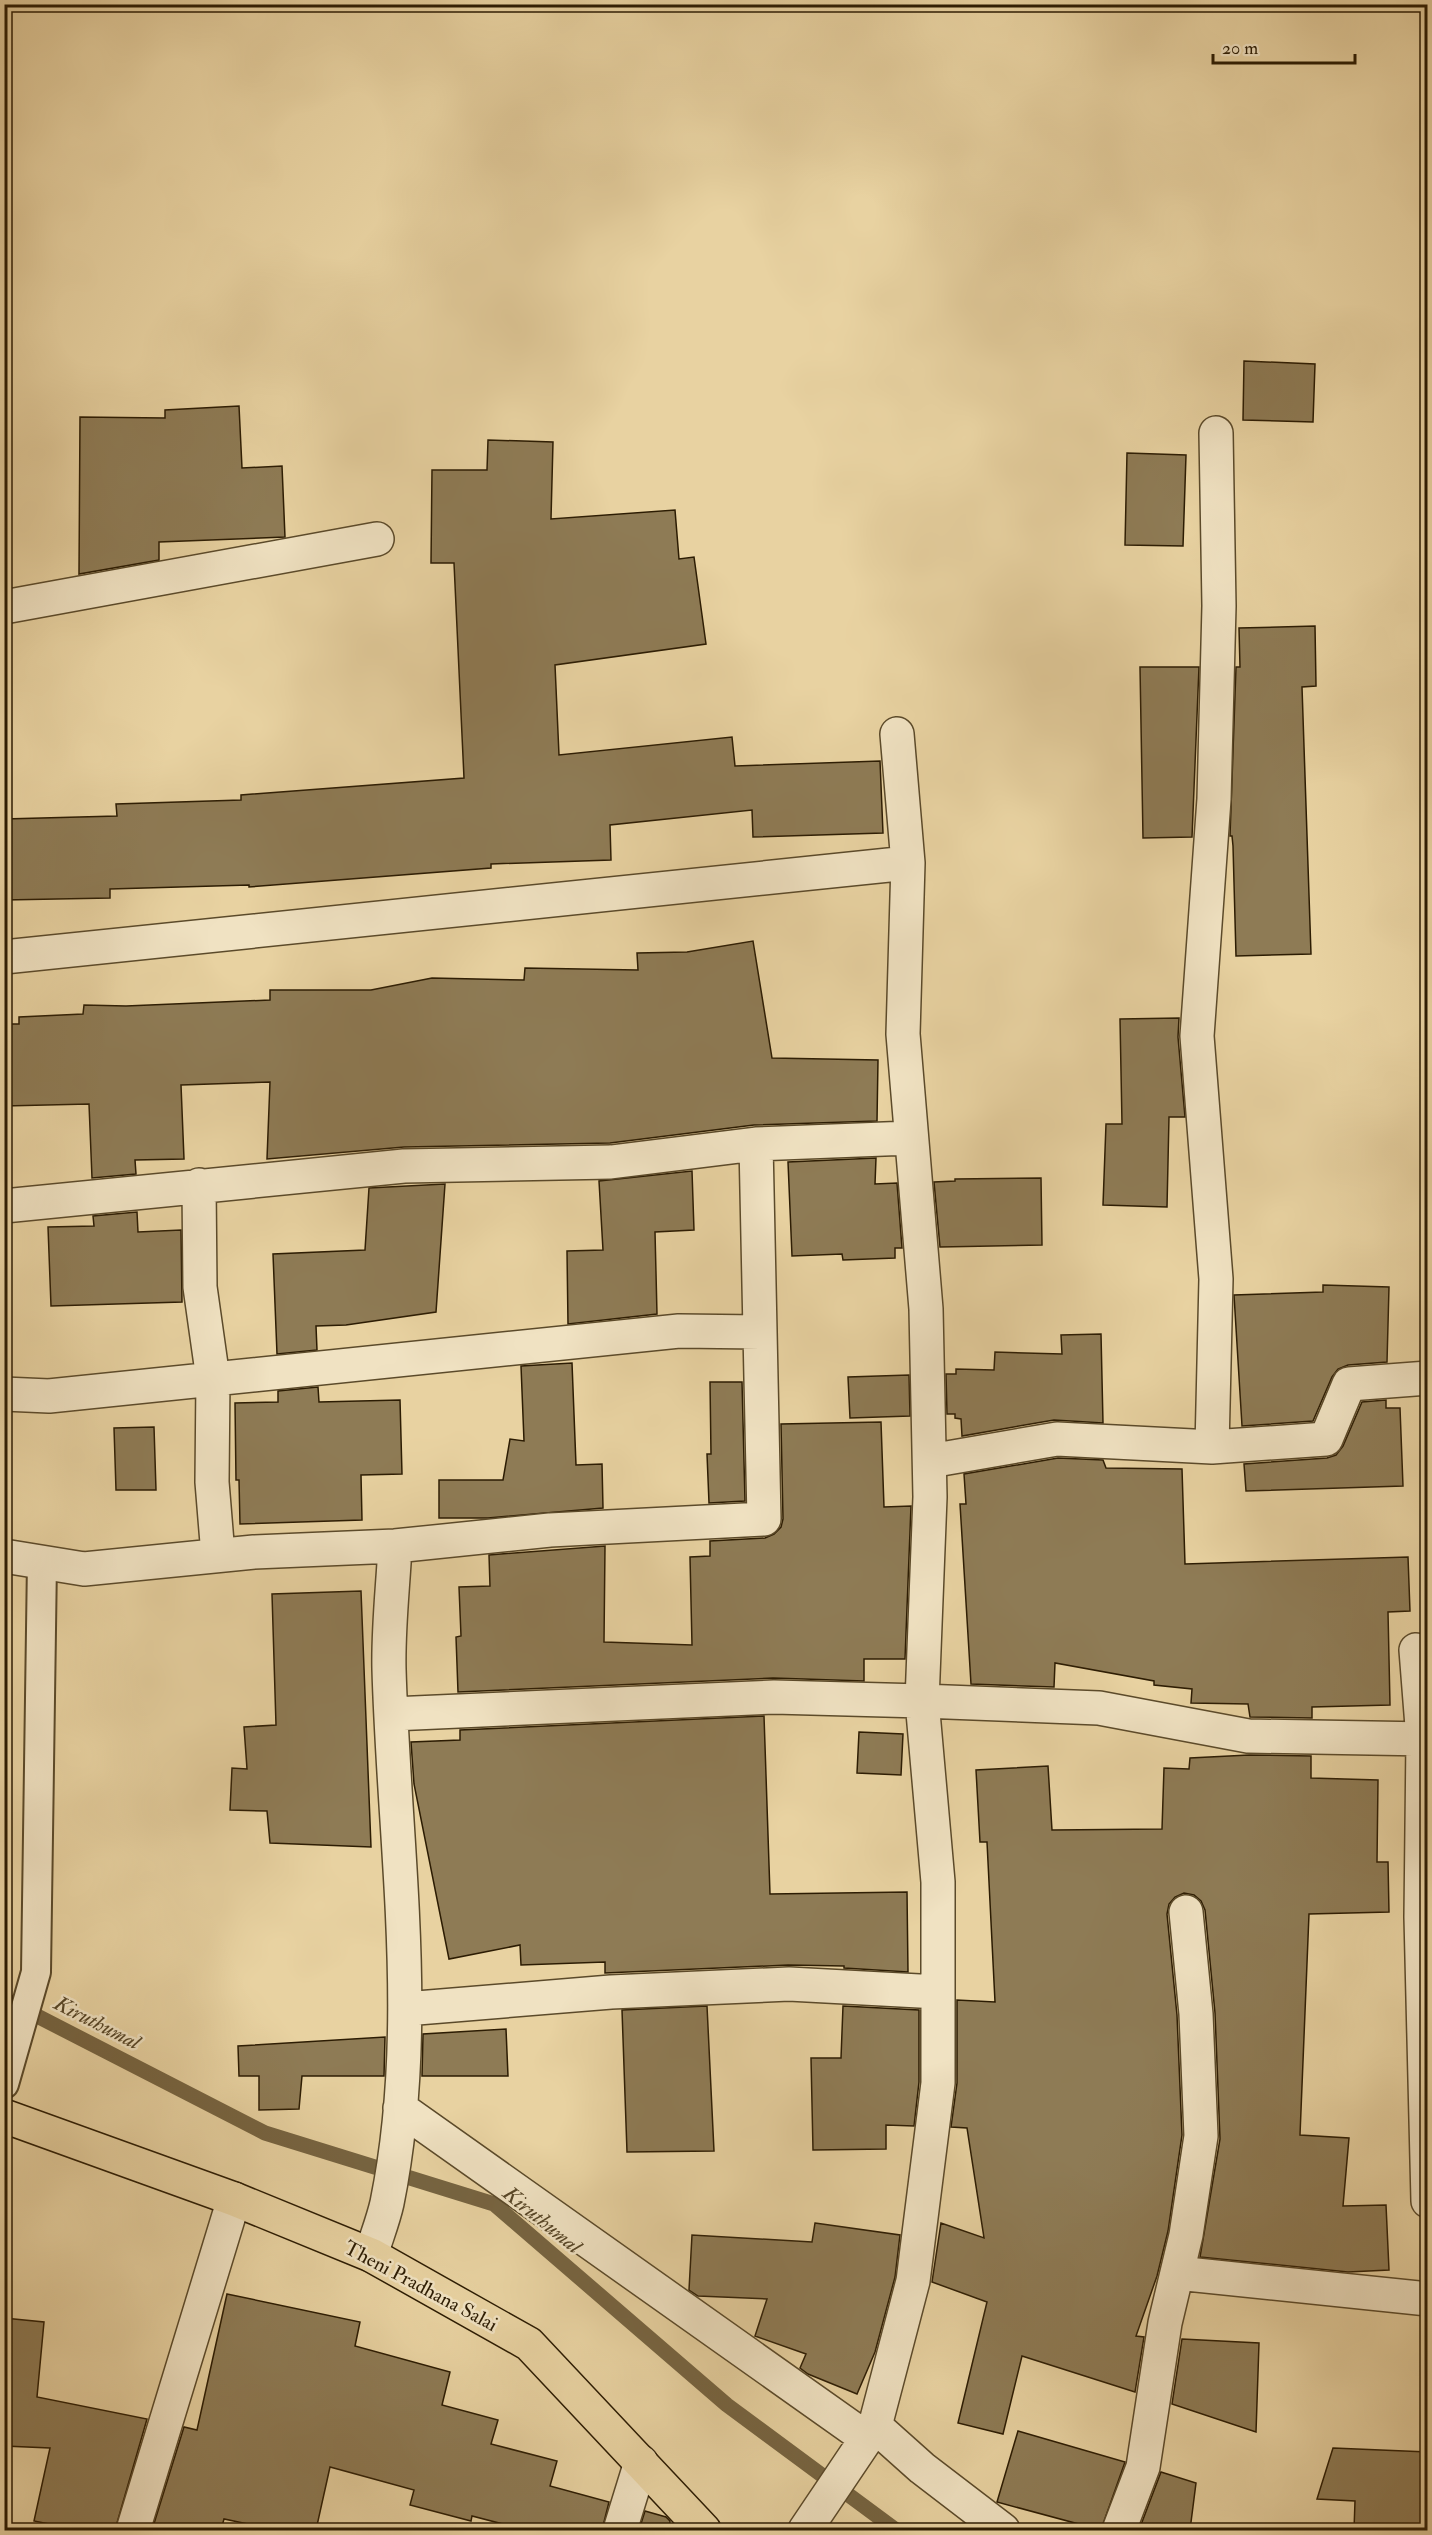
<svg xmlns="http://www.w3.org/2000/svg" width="1432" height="2535" font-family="'IM FELL Double Pica',serif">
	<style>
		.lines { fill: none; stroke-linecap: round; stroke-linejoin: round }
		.stream { stroke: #766441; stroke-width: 15 }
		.building { fill: #8e7b55; stroke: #2c1c03; stroke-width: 1.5 }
		.service-casing { stroke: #5b4a2a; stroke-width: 32 }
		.minor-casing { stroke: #5b4a2a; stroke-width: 36 }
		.primary-casing { stroke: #2c1c03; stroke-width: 36 }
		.service { stroke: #f0e2c2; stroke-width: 28 }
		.minor { stroke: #f0e2c2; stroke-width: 33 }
		.primary { stroke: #e8d2a1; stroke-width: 33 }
		.labels { text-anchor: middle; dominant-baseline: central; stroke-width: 5; stroke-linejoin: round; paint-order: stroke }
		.street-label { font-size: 20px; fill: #2c1c03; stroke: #f0e2c2 }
		.water-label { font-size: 21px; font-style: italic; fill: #574627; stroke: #f0e2c2 }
	</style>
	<rect width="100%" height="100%" fill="#e8d2a1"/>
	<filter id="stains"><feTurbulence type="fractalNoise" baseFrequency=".00333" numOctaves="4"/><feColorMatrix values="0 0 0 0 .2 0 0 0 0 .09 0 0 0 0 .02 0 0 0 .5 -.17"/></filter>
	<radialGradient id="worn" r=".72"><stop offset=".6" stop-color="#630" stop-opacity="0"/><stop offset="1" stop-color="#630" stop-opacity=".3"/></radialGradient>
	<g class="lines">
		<path class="stream" d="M 4,1999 L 265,2133 L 494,2204 L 727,2405 L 896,2530"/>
	</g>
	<path class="building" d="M 1244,361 L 1315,364 L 1313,422 L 1243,420 Z
		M 239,406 L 242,468 L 282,466 L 285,537 L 159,542 L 159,560 L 79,574 L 80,417 L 165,418 L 165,410 Z
		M 488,440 L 553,442 L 551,519 L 675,510 L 679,559 L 694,557 L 706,644 L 555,665 L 559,755 L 732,737 L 735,766 L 880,761 L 883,833 L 753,837 L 752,810 L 610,825 L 611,860 L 491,864 L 491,868 L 249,887 L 249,885 L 110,889 L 110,898 L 4,900 L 4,819 L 117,816 L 116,804 L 241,800 L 241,795 L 464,778 L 454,563 L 431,563 L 432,470 L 487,470 Z
		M 1127,453 L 1186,455 L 1183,546 L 1125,545 Z
		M 1315,626 L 1316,686 L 1302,687 L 1311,954 L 1236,956 L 1233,846 L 1232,836 L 1230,836 L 1236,667 L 1240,667 L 1239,628 Z
		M 1140,667 L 1199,667 L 1192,837 L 1143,838 Z
		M 753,941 L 772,1058 L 878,1060 L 877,1121 L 754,1125 L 610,1143 L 404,1147 L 267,1159 L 270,1082 L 181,1085 L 184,1159 L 135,1160 L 136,1174 L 92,1178 L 89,1104 L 4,1106 L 4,1024 L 19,1024 L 19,1017 L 83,1014 L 84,1005 L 126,1006 L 270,1000 L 270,990 L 371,990 L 432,978 L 524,980 L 525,968 L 638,970 L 637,953 L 687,952 Z
		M 1179,1018 L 1178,1037 L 1185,1117 L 1169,1117 L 1167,1207 L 1103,1205 L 1106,1124 L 1122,1124 L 1120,1019 Z
		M 876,1158 L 875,1184 L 897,1183 L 902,1248 L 895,1248 L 895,1258 L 843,1260 L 842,1254 L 792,1256 L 788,1162 Z
		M 692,1171 L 694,1230 L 655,1232 L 657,1314 L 568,1324 L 567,1251 L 603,1250 L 599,1181 Z
		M 1041,1178 L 1042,1245 L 940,1247 L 934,1182 L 955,1181 L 955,1179 Z
		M 445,1184 L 436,1312 L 346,1325 L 316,1326 L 317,1350 L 277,1354 L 273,1254 L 365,1250 L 369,1188 Z
		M 137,1212 L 138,1232 L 181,1230 L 182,1302 L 51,1306 L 48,1227 L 94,1226 L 93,1216 Z
		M 1323,1285 L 1389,1287 L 1387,1362 L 1348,1365 L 1338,1369 L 1332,1377 L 1313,1421 L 1242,1426 L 1234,1295 L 1323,1292 Z
		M 1101,1334 L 1103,1423 L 1054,1420 L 962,1436 L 961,1419 L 955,1418 L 955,1414 L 947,1414 L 946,1374 L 956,1374 L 956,1369 L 994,1370 L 995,1352 L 1062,1354 L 1061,1335 Z
		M 572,1363 L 576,1465 L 602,1464 L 603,1508 L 488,1518 L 439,1518 L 439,1480 L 503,1480 L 510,1439 L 524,1441 L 521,1366 Z
		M 909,1375 L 910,1416 L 850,1418 L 848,1377 Z
		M 710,1382 L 742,1382 L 745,1501 L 709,1503 L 707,1454 L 711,1454 Z
		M 318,1387 L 319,1402 L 400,1400 L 402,1474 L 361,1475 L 362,1520 L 240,1524 L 239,1480 L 236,1480 L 235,1403 L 278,1402 L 278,1391 Z
		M 1386,1400 L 1386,1408 L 1400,1408 L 1403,1486 L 1246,1491 L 1244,1464 L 1327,1458 L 1336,1455 L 1343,1446 L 1362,1402 Z
		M 881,1422 L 884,1507 L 911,1506 L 905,1659 L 864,1659 L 864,1681 L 773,1678 L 458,1692 L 456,1637 L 461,1636 L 459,1587 L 490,1586 L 489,1555 L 605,1546 L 604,1642 L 692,1645 L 690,1557 L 710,1556 L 710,1541 L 765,1538 L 774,1534 L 781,1527 L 783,1519 L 781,1424 Z
		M 154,1427 L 156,1490 L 116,1490 L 114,1428 Z
		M 1058,1458 L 1103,1460 L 1106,1468 L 1182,1469 L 1185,1564 L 1408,1557 L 1410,1611 L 1388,1612 L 1390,1705 L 1312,1707 L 1312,1718 L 1250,1717 L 1248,1704 L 1191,1703 L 1192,1689 L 1154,1685 L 1154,1681 L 1055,1663 L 1054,1687 L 971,1684 L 960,1504 L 966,1504 L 964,1474 Z
		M 361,1591 L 371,1847 L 270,1843 L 267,1811 L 230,1810 L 232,1768 L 247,1769 L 244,1727 L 276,1725 L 272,1594 Z
		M 764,1716 L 770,1894 L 907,1892 L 908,1972 L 844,1968 L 844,1966 L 788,1965 L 605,1973 L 605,1962 L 521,1965 L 520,1945 L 449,1959 L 414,1784 L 411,1742 L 460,1740 L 460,1730 Z
		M 859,1732 L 903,1734 L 901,1775 L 857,1773 Z
		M 1249,1755 L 1311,1756 L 1311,1778 L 1378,1780 L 1377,1862 L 1388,1862 L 1389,1912 L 1309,1914 L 1300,2135 L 1349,2138 L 1343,2206 L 1386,2205 L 1389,2270 L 1348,2272 L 1200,2257 L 1220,2139 L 1215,2013 L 1205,1910 L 1201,1901 L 1194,1895 L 1184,1893 L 1175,1897 L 1169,1904 L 1167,1914 L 1177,2015 L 1182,2135 L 1168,2231 L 1157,2276 L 1136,2336 L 1144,2337 L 1135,2392 L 1022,2356 L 1003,2434 L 958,2423 L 987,2302 L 932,2282 L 941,2223 L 984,2238 L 967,2128 L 951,2127 L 957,2083 L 957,2000 L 995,2002 L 987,1842 L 980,1842 L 976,1770 L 1048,1766 L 1052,1830 L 1162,1829 L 1164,1768 L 1189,1769 L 1190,1758 Z
		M 707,2006 L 714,2151 L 627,2152 L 622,2010 Z
		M 843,2006 L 919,2010 L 919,2082 L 914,2126 L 886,2125 L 886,2149 L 813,2150 L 811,2058 L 841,2058 Z
		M 506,2029 L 508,2076 L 422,2076 L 423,2034 Z
		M 385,2037 L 384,2076 L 302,2076 L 299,2109 L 259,2110 L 259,2076 L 239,2076 L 238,2046 Z
		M 815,2223 L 900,2235 L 895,2277 L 875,2352 L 857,2394 L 808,2374 L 800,2368 L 806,2354 L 755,2336 L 767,2299 L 698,2296 L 689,2290 L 692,2235 L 812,2242 Z
		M 227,2294 L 360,2322 L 355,2346 L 450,2372 L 442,2405 L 498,2420 L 491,2444 L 557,2461 L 550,2486 L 609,2502 L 602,2530 L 526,2530 L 472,2516 L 471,2521 L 410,2505 L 414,2490 L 330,2467 L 316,2530 L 276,2530 L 224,2519 L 221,2530 L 152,2530 L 184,2427 L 197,2430 Z
		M 4,2318 L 44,2322 L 37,2397 L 147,2419 L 115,2530 L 79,2530 L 34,2521 L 50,2448 L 4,2446 Z
		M 1182,2339 L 1259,2343 L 1256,2432 L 1172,2404 Z
		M 1018,2431 L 1125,2462 L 1101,2530 L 997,2502 Z
		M 1333,2448 L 1428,2452 L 1428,2530 L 1354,2530 L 1355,2501 L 1317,2499 Z
		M 1161,2472 L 1196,2483 L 1190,2530 L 1139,2530 Z
		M 645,2511 L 666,2517 L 670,2521 L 669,2530 L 639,2530 Z"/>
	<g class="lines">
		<defs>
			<path id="service" d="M 4,2084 L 36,1972 L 42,1561"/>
			<path id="minor" d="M 4,607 L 377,539
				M 4,957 L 908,863
				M 756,1144 L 910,1138
				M 199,1185 L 200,1287 L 213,1379 L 212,1482 L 218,1555
				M 4,1206 L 404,1166 L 611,1162 L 756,1144 L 764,1519 L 550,1530 L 395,1546 L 254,1552 L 84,1569 L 4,1556
				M 4,1394 L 49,1396 L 679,1331 L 760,1332
				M 1212,1447 L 1216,1279 L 1197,1036 L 1214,799 L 1219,606 L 1216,433
				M 930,1461 L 1057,1439 L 1212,1447 L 1326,1439 L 1349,1384 L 1428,1378
				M 1416,1650 L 1423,1739 L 1421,1917 L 1428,2201
				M 392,1714 L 774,1697 L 922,1701 L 1099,1708 L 1248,1736 L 1428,1739
				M 405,2009 L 611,1992 L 789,1984 L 938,1992
				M 400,2108 L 866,2438
				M 371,2255 C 376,2238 383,2221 387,2203 C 423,2026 394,1847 389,1669 C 388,1628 393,1587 395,1546
				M 1177,2273 L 1428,2299
				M 875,2426 L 922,2468 L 1003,2530
				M 133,2530 L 234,2199
				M 620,2530 L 641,2462
				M 805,2530 L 875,2426 L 913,2281 L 938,2083 L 938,1882 L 922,1701 L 930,1497 L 926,1309 L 903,1034 L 908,863 L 897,734
				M 1119,2530 L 1143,2467 L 1165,2323 L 1186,2235 L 1201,2136 L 1196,2014 L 1186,1912"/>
			<path id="primary" d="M 4,2116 L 234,2199 L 371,2255 L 529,2344 L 704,2530"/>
		</defs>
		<use href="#service" class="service-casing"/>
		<use href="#minor" class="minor-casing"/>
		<use href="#primary" class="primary-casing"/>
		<use href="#service" class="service"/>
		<use href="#minor" class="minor"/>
		<use href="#primary" class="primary"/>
	</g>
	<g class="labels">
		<g class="street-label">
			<text transform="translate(421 2286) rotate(28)">Theni Pradhana Salai</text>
		</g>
		<g class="water-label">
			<text transform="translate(97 2023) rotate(27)">Kiruthumal</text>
			<text transform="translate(542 2220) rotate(39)">Kiruthumal</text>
		</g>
	</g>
	<rect width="1432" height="2535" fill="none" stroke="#e8d2a1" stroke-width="24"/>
	<rect x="6" y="6" width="1420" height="2523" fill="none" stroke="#2c1c03" stroke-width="3"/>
	<rect x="12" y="12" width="1408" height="2511" fill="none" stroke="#2c1c03" stroke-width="1.5"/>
	<path d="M1213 54v9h142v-9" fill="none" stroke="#2c1c03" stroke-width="3"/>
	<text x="1222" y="54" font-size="18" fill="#2c1c03" stroke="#f0e2c2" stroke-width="4.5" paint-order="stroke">20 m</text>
	<rect width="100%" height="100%" filter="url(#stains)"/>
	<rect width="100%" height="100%" fill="url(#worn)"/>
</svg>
